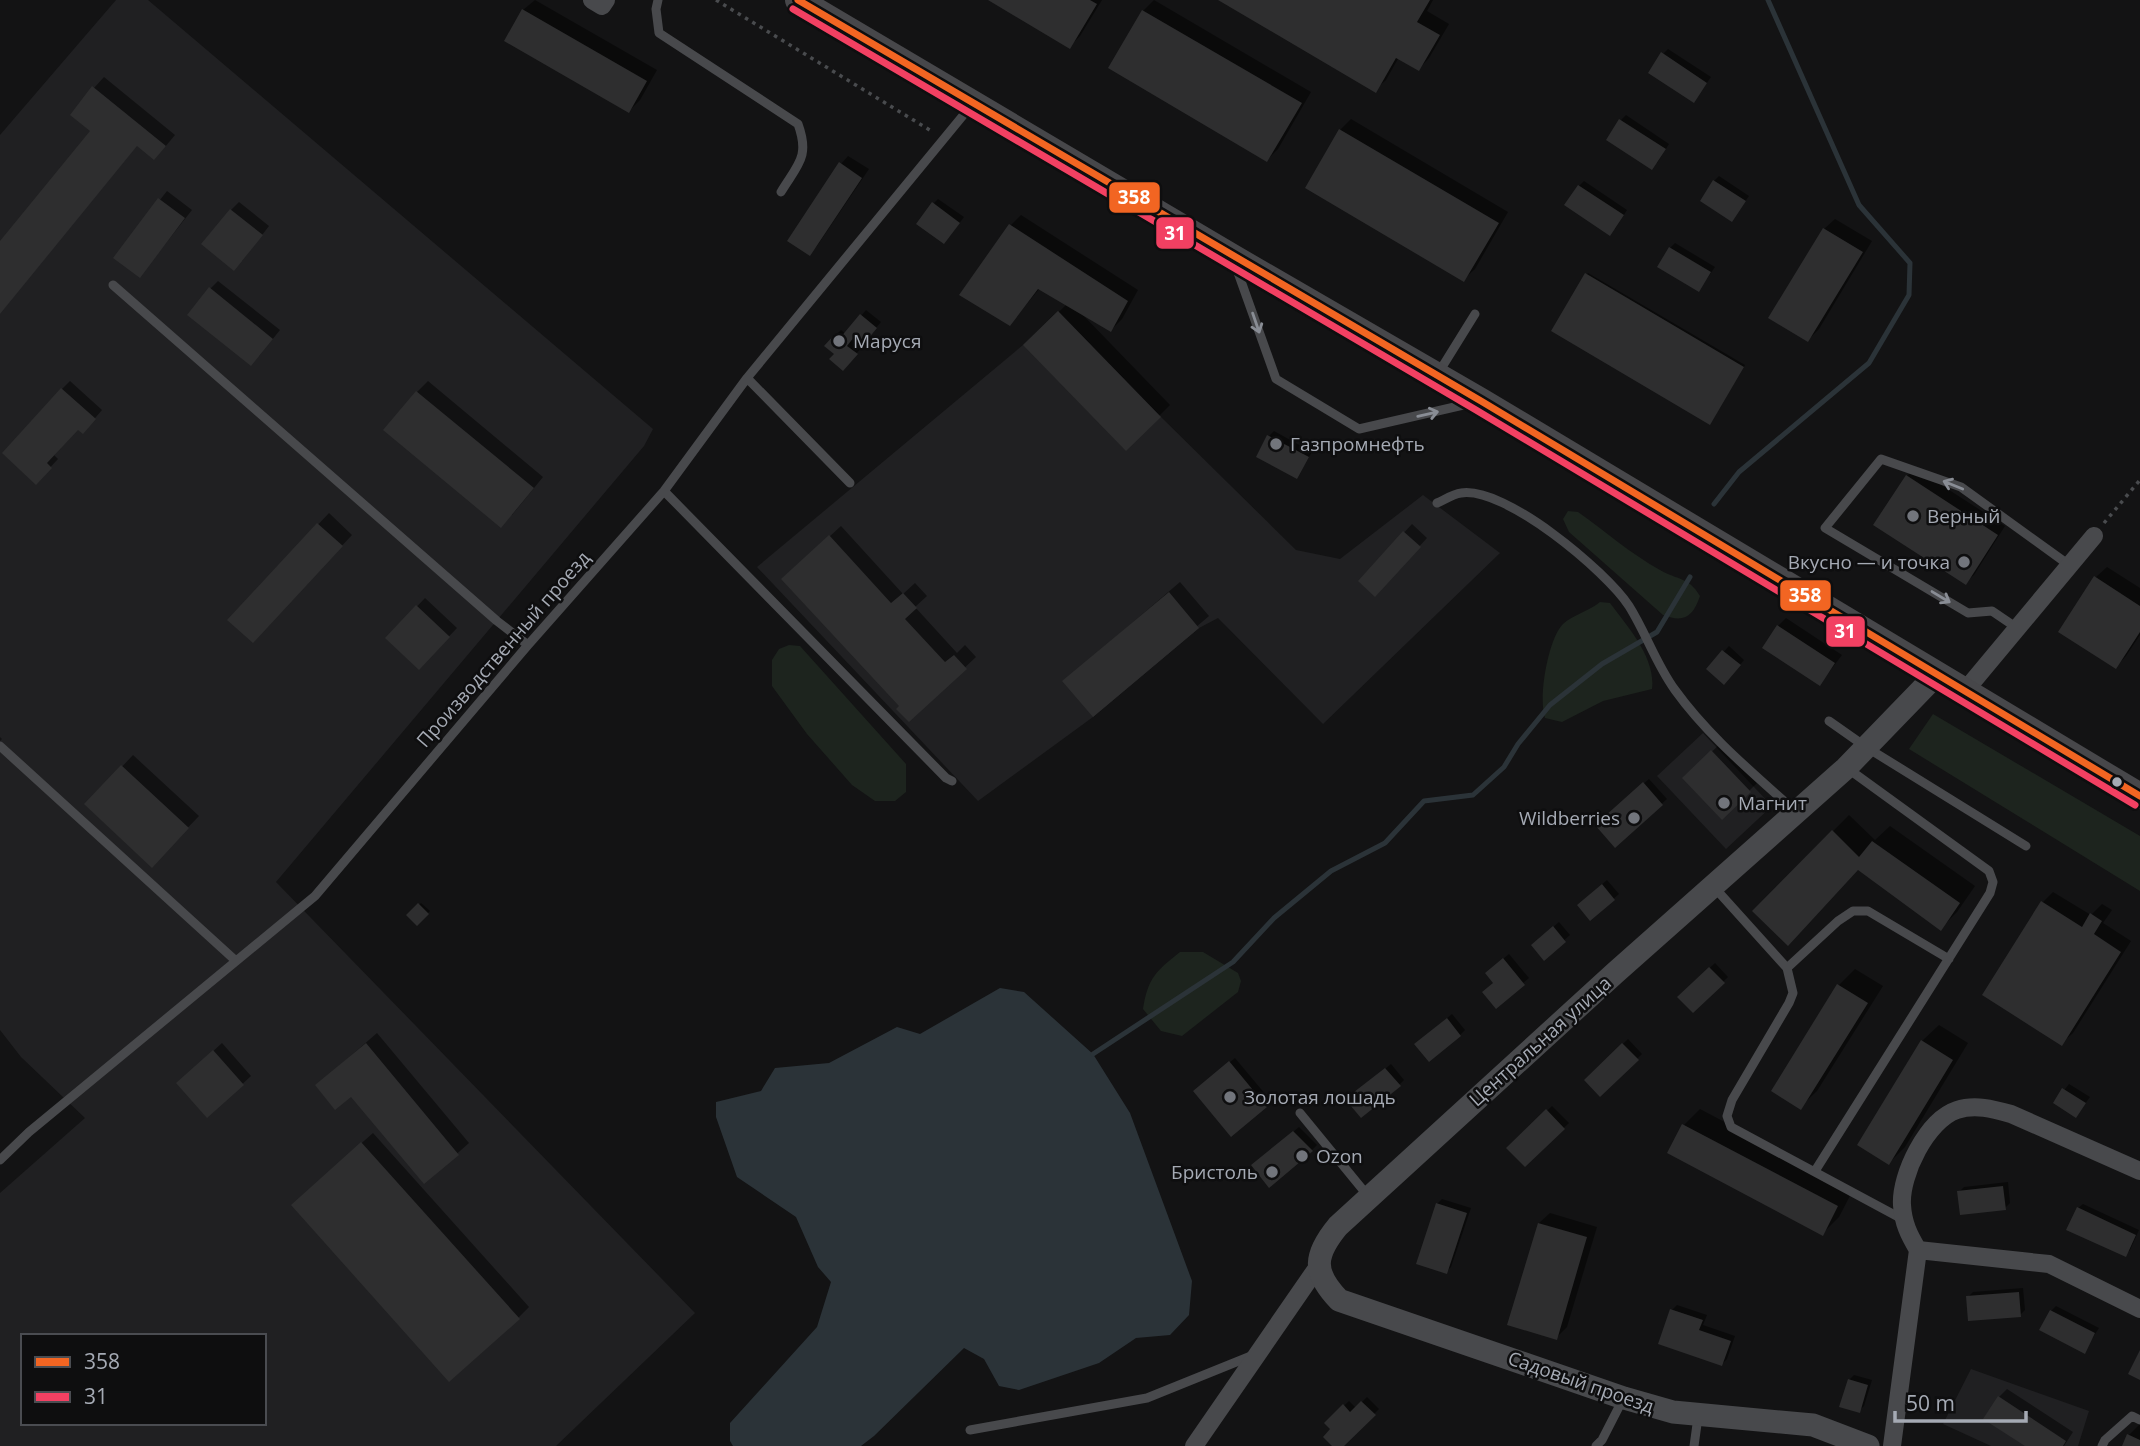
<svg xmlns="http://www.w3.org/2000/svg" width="2140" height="1446" font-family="'Open Sans',sans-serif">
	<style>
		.built { fill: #202022; fill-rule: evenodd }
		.green { fill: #1d241e }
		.water { fill: #2b3338 }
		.shadow { fill: #0007 }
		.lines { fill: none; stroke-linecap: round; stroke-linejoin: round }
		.stream { stroke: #2b3338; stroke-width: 5 }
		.building { fill: #2e2e2f }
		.path { stroke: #494b4e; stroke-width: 3.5; stroke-dasharray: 3.5 5; stroke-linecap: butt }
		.service { stroke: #48494c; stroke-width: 9 }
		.minor { stroke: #48494c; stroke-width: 18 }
		.tertiary { stroke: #48494c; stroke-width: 23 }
		.secondary { stroke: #47474a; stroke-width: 26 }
		.bus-1-casing { stroke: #0e0e0f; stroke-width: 12 }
		.bus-2-casing { stroke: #0e0e0f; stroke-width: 12 }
		.bus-1 { stroke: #f26522; stroke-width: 7 }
		.bus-2 { stroke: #f24062; stroke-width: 7 }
		.oneway { stroke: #898d95 }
		.poi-dot { fill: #72757c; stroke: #0e0e0f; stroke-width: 2.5 }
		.bus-dot { fill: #a5aab4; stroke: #0e0e0f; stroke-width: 2.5 }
		.labels { text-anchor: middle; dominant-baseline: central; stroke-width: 5; stroke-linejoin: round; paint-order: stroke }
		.poi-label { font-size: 19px; fill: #a5aab4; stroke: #0e0e0f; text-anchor: start }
		.street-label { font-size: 19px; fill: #a5aab4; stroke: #0e0e0f }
		.line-badge { stroke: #0e0e0f; stroke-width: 2.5 }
		.badge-label { font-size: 19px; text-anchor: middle; font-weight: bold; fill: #fff }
	</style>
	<rect width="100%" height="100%" fill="#131314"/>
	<path class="built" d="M 116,0 L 148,0 L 653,429 L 644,446 L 276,882 L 695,1313 L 556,1446 L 0,1446 L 0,1193 L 85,1118 L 21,1057 L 0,1030 L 0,741 L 2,739 L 0,737 L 0,135 ZM 23,1336 L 264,1336 L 264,1423 L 23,1423 Z
		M 1058,311 L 1161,417 L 1296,550 L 1340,559 L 1423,495 L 1500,553 L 1323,724 L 1218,618 L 1199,628 L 1093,717 L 978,801 L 757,567 L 1023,345 Z
		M 1703,733 L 1772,806 L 1726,849 L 1657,776 Z
		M 1971,1369 L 2089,1411 L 2078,1446 L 1991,1446 L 1943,1424 Z"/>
	<path class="green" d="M 1568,511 L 1578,512 C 1605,531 1631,554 1660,570 C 1677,580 1689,577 1700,596 C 1693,617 1684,623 1663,615 L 1569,532 L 1563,519 Z
		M 1600,602 L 1610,603 C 1628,627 1656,658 1652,689 L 1603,701 L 1562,722 L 1545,718 C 1538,698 1548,639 1563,624 C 1573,615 1589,611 1600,602 Z
		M 789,645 L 800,646 L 906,764 L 906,792 L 895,801 L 875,801 L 852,785 L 807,734 L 772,686 L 772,660 L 779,649 Z
		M 1933,714 L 2140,836 L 2140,891 L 1909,749 Z
		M 1180,952 L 1203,952 L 1238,973 L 1241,981 L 1238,992 L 1182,1036 L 1161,1031 L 1143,1009 C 1148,978 1156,971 1180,952 Z"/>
	<path class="water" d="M 1000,988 L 1024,992 L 1093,1054 L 1130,1113 L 1192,1281 L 1189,1315 L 1170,1335 L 1136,1338 L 1099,1363 L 1019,1390 L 999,1386 L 984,1359 L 964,1348 L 874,1436 L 861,1446 L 733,1446 L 730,1441 L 730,1423 L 817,1327 L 831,1282 L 818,1267 L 796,1217 L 737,1177 L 716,1117 L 716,1102 L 761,1091 L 775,1068 L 829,1063 L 897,1027 L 920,1034 Z"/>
	<path class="shadow" d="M 535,0 L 657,70 L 640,100 L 629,111 L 523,10 Z
		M 991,0 L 1102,0 L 1080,36 L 1069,47 Z
		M 1154,0 L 1311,92 L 1278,149 L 1267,160 L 1110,67 L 1143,11 Z
		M 1222,0 L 1433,0 L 1427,11 L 1449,24 L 1429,58 L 1419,69 L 1399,57 L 1386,80 L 1375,90 Z
		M 1668,49 L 1711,77 L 1694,101 L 1663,54 Z
		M 104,77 L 175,135 L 165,147 L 138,144 L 0,313 L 0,244 L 92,131 L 94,88 Z
		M 1626,115 L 1669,144 L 1657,163 L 1621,120 Z
		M 1351,119 L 1508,212 L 1475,269 L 1464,279 L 1340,130 Z
		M 848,156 L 869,169 L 817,246 L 809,254 L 841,164 Z
		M 1719,176 L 1749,196 L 1732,220 L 1714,181 Z
		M 1584,181 L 1627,210 L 1615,229 L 1579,186 Z
		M 167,191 L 192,210 L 140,276 L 115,257 Z
		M 938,199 L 964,217 L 949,237 L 934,203 Z
		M 239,202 L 269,226 L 242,261 L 231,210 Z
		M 1021,215 L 1138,290 L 1122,319 L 1111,330 L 1081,313 L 1170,405 L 1126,449 L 1025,345 L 1067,304 L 1040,288 L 1010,324 L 1011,225 Z
		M 1835,219 L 1872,241 L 1819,329 L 1808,340 L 1824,229 Z
		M 1675,243 L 1715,267 L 1699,290 L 1670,248 Z
		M 1588,273 L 1745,365 L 1712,421 L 1586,275 Z
		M 218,281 L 280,330 L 259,356 L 210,289 Z
		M 866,310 L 881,322 L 868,337 L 854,335 L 851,340 L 861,348 L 848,364 L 836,354 L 836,335 L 841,330 L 846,334 Z
		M 70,381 L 102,410 L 90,424 L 78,428 L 54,455 L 58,459 L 44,474 L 62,389 Z
		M 428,381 L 543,477 L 512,515 L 417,392 Z
		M 1274,431 L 1312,452 L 1297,476 L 1269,436 Z
		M 1915,468 L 2005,526 L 1974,575 L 1966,582 L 1907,476 Z
		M 329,513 L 352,535 L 263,630 L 229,619 Z
		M 1412,524 L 1427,538 L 1383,586 L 1360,580 Z
		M 841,526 L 903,594 L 915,583 L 927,596 L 915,607 L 957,653 L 965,645 L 976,657 L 909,720 L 901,706 L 794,569 Z
		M 2107,567 L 2140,588 L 2140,635 L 2126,656 L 2116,667 L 2096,577 Z
		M 1180,582 L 1209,616 L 1093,715 L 1064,681 Z
		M 425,598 L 457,628 L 419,668 L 387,638 Z
		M 1786,618 L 1842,655 L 1820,684 L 1778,626 Z
		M 1729,646 L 1744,660 L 1729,678 L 1708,669 Z
		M 1720,744 L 1757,783 L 1722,818 L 1684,778 Z
		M 133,755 L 199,816 L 152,865 L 87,804 Z
		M 1649,779 L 1667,799 L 1615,845 L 1602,820 Z
		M 1849,815 L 1875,840 L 1890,826 L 1975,886 L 1957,912 L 1941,928 L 1858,869 L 1754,911 Z
		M 1607,880 L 1619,894 L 1590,919 L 1584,900 Z
		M 2053,892 L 2091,915 L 2102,904 L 2112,910 L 2103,923 L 2131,941 L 2073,1033 L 2062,1043 L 2042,903 Z
		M 421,903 L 430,911 L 417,924 L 408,915 Z
		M 1559,922 L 1570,935 L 1544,958 L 1538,940 Z
		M 1509,954 L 1529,978 L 1496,1006 L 1492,968 Z
		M 1715,963 L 1728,977 L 1693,1011 L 1679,997 Z
		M 1855,969 L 1883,986 L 1817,1091 L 1800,1107 L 1839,985 Z
		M 1452,1014 L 1465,1030 L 1460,1035 L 1422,1039 Z
		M 1939,1025 L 1968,1043 L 1905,1147 L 1889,1163 L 1922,1041 Z
		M 377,1033 L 469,1143 L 425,1182 L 352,1095 L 317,1085 Z
		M 1628,1039 L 1642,1054 L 1600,1095 L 1586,1080 Z
		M 222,1043 L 251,1076 L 208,1116 L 186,1076 Z
		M 1235,1058 L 1271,1101 L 1231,1135 L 1200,1086 Z
		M 1391,1064 L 1404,1080 L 1399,1085 L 1353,1095 Z
		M 2069,1084 L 2090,1097 L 2076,1116 L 2055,1102 Z
		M 1552,1106 L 1569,1123 L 1525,1165 L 1509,1148 Z
		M 1700,1109 L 1853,1190 L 1839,1217 L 1823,1233 L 1684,1125 Z
		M 1299,1127 L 1317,1145 L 1312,1150 L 1258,1161 Z
		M 373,1133 L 529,1307 L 518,1318 L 304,1194 Z
		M 2008,1182 L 2010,1203 L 2005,1208 L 1959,1192 L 1964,1187 Z
		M 1442,1199 L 1471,1208 L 1451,1267 L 1446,1272 L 1437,1204 Z
		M 2083,1204 L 2139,1230 L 2130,1250 L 2125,1255 L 2078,1208 Z
		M 1550,1213 L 1597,1227 L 1567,1327 L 1556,1338 L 1539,1223 Z
		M 2023,1288 L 2025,1310 L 2020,1315 L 1968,1297 L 1973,1292 Z
		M 1677,1305 L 1707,1315 L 1703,1325 L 1735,1336 L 1727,1359 L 1722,1364 L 1672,1310 Z
		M 2056,1306 L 2099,1328 L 2084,1351 L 2051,1311 Z
		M 1854,1375 L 1872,1380 L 1864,1406 L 1859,1411 L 1849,1380 Z
		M 2007,1389 L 2073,1432 L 2064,1446 L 2028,1446 L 1999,1397 Z
		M 1367,1397 L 1379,1409 L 1342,1446 L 1334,1446 L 1333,1429 L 1326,1423 L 1349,1401 L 1356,1408 Z
		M 2140,1424 L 2140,1446 L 2124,1446 L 2129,1435 Z"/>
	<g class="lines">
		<path class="stream" d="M 1714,504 L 1739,472 L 1869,363 L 1909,295 L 1910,263 L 1859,205 L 1768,0
			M 1093,1054 L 1233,962 L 1274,918 L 1331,871 L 1385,843 L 1424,801 L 1473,795 L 1504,767 L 1518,744 L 1550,705 L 1602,664 L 1657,632 L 1690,577"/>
	</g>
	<path class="building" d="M 988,0 L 1090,0 L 1097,4 L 1070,49 Z
		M 1218,0 L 1430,0 L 1417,22 L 1440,35 L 1419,71 L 1396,58 L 1376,93 Z
		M 522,9 L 647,81 L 629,113 L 504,41 Z
		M 1142,10 L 1302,103 L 1267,162 L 1108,68 Z
		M 1661,52 L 1707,83 L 1694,103 L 1648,73 Z
		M 92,86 L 166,146 L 154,160 L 137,146 L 0,314 L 0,241 L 90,131 L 70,115 Z
		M 1619,119 L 1666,149 L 1652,170 L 1606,140 Z
		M 1339,129 L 1499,223 L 1464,282 L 1305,188 Z
		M 839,162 L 862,178 L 810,256 L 787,241 Z
		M 1713,180 L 1746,201 L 1732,222 L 1700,201 Z
		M 1578,185 L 1624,215 L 1610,236 L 1564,205 Z
		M 158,198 L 185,218 L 140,278 L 113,258 Z
		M 932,202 L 960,223 L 944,244 L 916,224 Z
		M 230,209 L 263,235 L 234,271 L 201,244 Z
		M 1009,224 L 1128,301 L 1111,332 L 1038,289 L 1010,326 L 959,295 Z
		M 1823,228 L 1863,252 L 1808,342 L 1768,318 Z
		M 1669,247 L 1711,272 L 1699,292 L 1657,267 Z
		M 1585,273 L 1744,367 L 1710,425 L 1551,331 Z
		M 209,287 L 273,339 L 251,366 L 187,315 Z
		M 1058,311 L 1161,417 L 1126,451 L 1023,345 Z
		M 860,314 L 877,328 L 863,345 L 854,337 L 847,346 L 858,354 L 843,371 L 829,359 L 834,354 L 824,346 L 835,334 L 840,338 Z
		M 61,388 L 96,419 L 83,434 L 78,430 L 47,463 L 52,468 L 36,485 L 2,453 Z
		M 416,391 L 534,488 L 501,528 L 383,430 Z
		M 1267,435 L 1309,457 L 1297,479 L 1256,457 Z
		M 1906,475 L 1998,535 L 1966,585 L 1873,525 Z
		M 317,523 L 343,546 L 253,643 L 227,620 Z
		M 1403,531 L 1421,547 L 1375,597 L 1358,581 Z
		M 829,535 L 891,603 L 903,593 L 917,608 L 905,619 L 945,662 L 954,655 L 967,669 L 909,722 L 896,709 L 899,706 L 781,579 Z
		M 2094,576 L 2140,606 L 2140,632 L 2116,669 L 2058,632 Z
		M 1169,592 L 1199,628 L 1093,717 L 1062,681 Z
		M 416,605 L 450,637 L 419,670 L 385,638 Z
		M 1777,625 L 1835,663 L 1820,686 L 1762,648 Z
		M 1722,650 L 1741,665 L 1724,685 L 1706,669 Z
		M 1711,750 L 1751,792 L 1722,820 L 1682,778 Z
		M 121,765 L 189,828 L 152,868 L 84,804 Z
		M 1643,782 L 1663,805 L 1615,848 L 1595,825 Z
		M 1832,830 L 1859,857 L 1872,841 L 1960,903 L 1941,931 L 1858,870 L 1788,946 L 1752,911 Z
		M 1602,884 L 1615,900 L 1590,921 L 1577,905 Z
		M 2041,901 L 2082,927 L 2090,913 L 2102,921 L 2094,934 L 2121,952 L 2062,1046 L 1982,995 Z
		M 418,903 L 429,914 L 417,926 L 406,915 Z
		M 1553,926 L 1566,942 L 1544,961 L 1531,945 Z
		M 1503,958 L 1525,985 L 1496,1009 L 1482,992 L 1493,983 L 1485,973 Z
		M 1709,967 L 1725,983 L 1693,1013 L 1677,997 Z
		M 1837,984 L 1868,1003 L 1801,1110 L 1771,1091 Z
		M 1447,1018 L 1461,1036 L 1429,1062 L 1414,1044 Z
		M 1921,1040 L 1953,1060 L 1889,1165 L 1857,1145 Z
		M 366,1043 L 459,1155 L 424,1184 L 351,1097 L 335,1110 L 315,1085 Z
		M 1622,1043 L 1639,1060 L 1600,1097 L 1584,1080 Z
		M 213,1050 L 244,1085 L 207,1118 L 176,1083 Z
		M 1229,1061 L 1267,1107 L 1231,1137 L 1193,1091 Z
		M 1385,1068 L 1401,1086 L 1361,1118 L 1345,1099 Z
		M 2062,1088 L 2086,1103 L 2076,1118 L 2053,1103 Z
		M 1546,1109 L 1565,1129 L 1525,1167 L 1506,1148 Z
		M 1682,1124 L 1838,1206 L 1823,1236 L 1667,1153 Z
		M 1293,1131 L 1313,1151 L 1269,1188 L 1251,1165 Z
		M 361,1142 L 520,1319 L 449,1382 L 291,1205 Z
		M 2003,1186 L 2006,1210 L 1960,1215 L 1957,1191 Z
		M 1436,1203 L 1467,1213 L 1447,1274 L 1416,1264 Z
		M 2077,1207 L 2136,1235 L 2126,1257 L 2066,1230 Z
		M 1538,1223 L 1587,1237 L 1557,1340 L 1507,1325 Z
		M 2019,1292 L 2021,1317 L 1968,1321 L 1966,1296 Z
		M 1670,1309 L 1703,1320 L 1699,1330 L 1731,1341 L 1722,1366 L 1658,1344 Z
		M 2050,1310 L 2095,1333 L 2085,1354 L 2039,1330 Z
		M 2140,1350 L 2140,1380 L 2128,1374 Z
		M 1848,1379 L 1868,1385 L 1860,1413 L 1839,1407 Z
		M 1998,1396 L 2066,1441 L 2063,1446 L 2025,1446 L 1983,1419 Z
		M 1361,1401 L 1376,1415 L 1344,1446 L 1332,1446 L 1323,1437 L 1330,1429 L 1324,1423 L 1343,1404 L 1350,1412 Z
		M 2127,1434 L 2140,1440 L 2140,1446 L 2122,1446 Z"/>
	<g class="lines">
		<path class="path" d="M 716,0 L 933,132
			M 2104,523 L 2140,480"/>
		<path class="service" d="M 658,0 L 656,9 L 659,33 L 798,124 C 810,157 798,164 781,192
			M 1236,267 L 1276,379 L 1359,429 L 1472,403
			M 113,285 L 497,621 L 528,645
			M 1439,372 L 1475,314
			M 747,378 L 850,483
			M 664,491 L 946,778 L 952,781
			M 1437,503 C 1444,500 1453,494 1461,493 C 1505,486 1606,571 1629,606 C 1646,633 1656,664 1675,690 C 1708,736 1753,773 1795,811
			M 2017,628 L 1992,611 L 1968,613 L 1825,528 L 1881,459 L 1961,487 L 2069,565
			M 1829,721 L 1866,747 L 2026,846
			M 0,746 L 236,961
			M 1714,887 L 1787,968 L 1793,993 L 1789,1003 L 1732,1100 L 1727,1116 L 1731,1127 L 1904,1220
			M 1787,968 L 1838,921 L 1853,911 L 1868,911 L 1949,959
			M 1300,1113 L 1368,1196
			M 0,1160 L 29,1132 L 315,896 L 528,645 L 664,491 L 747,378 L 970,107
			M 1815,1171 L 1990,893 L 1993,882 L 1989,871 L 1847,768
			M 970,1430 L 1147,1398 L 1251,1356
			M 1596,1446 L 1602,1440 L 1623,1399
			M 1694,1446 L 1698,1417
			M 2102,1446 L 2105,1440 L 2132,1416 L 2140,1420"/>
		<path class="minor" d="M 592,0 L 602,6 L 606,0
			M 1964,692 L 2094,536
			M 1918,1250 C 1909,1235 1903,1223 1902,1205 C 1900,1175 1927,1120 1957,1110 C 1975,1104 1993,1109 2011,1114 L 2140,1171
			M 1194,1446 L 1319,1265
			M 1892,1446 L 1918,1250 L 2049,1264 L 2140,1309"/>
		<path class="tertiary" d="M 1868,1446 L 1813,1425 L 1673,1412 L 1624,1398 L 1339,1300 C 1312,1272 1314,1255 1338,1226 L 1615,973 L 1846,768 L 1936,675"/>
		<path class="secondary" d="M 798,0 L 1234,258 L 1481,401 L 2140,796"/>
		<defs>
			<path id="bus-1" d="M 798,0 L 1481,401 L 2140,796"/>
			<path id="bus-2" d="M 793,9 L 1476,410 L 2135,805"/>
		</defs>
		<use href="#bus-1" class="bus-1-casing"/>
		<use href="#bus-2" class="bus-2-casing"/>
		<use href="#bus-1" class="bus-1"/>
		<use href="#bus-2" class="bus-2"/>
	</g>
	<defs><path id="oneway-shaft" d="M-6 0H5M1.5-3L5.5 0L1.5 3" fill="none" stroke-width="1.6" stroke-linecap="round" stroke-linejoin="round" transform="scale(1.75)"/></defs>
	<g class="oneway">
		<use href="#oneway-shaft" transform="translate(1256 323) rotate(71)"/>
		<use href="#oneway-shaft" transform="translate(1428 414) rotate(-13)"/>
		<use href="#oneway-shaft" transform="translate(1953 485) rotate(-158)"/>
		<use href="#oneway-shaft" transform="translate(1941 597) rotate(31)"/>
	</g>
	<g class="poi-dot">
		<circle cx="839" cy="341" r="7"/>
		<circle cx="1276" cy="444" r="7"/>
		<circle cx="1913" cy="516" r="7"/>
		<circle cx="1964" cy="562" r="7"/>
		<circle cx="1724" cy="803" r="7"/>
		<circle cx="1634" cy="818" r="7"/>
		<circle cx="1230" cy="1097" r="7"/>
		<circle cx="1302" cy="1156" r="7"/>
		<circle cx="1272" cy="1172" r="7"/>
	</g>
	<circle class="bus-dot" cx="2117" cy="782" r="6"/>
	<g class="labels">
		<g class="poi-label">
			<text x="853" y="341">Маруся</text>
			<text x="1290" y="444">Газпромнефть</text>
			<text x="1927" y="516">Верный</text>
			<text x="1950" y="562" text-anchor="end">Вкусно — и точка</text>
			<text x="1738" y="803">Магнит</text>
			<text x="1620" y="818" text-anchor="end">Wildberries</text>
			<text x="1244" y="1097">Золотая лошадь</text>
			<text x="1316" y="1156">Ozon</text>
			<text x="1258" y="1172" text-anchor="end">Бристоль</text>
		</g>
		<g class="street-label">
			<text transform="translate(503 649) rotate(-49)">Производственный проезд</text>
			<text transform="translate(1540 1041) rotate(-42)">Центральная улица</text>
			<text transform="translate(1581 1382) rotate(19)">Садовый проезд</text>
		</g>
	</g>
	<g class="line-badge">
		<rect x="1108" y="181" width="53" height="33" rx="7" fill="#f26522"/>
		<rect x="1155" y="216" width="40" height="34" rx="7" fill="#f24062"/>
		<rect x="1779" y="579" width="53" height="33" rx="7" fill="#f26522"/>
		<rect x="1825" y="615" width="41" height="33" rx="7" fill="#f24062"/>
	</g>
	<g class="badge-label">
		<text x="1134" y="204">358</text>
		<text x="1175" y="240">31</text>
		<text x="1805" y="602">358</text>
		<text x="1845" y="638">31</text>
	</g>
	<rect x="21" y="1334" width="245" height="91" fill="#0e0e0f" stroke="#4a4c51" stroke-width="2"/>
	<rect x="35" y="1357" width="35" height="10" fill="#f26522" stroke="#4a4c51" stroke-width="2"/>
	<text x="84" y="1369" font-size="21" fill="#a5aab4">358</text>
	<rect x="35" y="1392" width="35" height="10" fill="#f24062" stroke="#4a4c51" stroke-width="2"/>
	<text x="84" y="1404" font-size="21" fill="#a5aab4">31</text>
	<path d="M1895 1411v10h131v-10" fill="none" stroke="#a5aab4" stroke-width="3.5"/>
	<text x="1906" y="1411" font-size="21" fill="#a5aab4" stroke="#0e0e0f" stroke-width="5" paint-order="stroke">50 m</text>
</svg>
